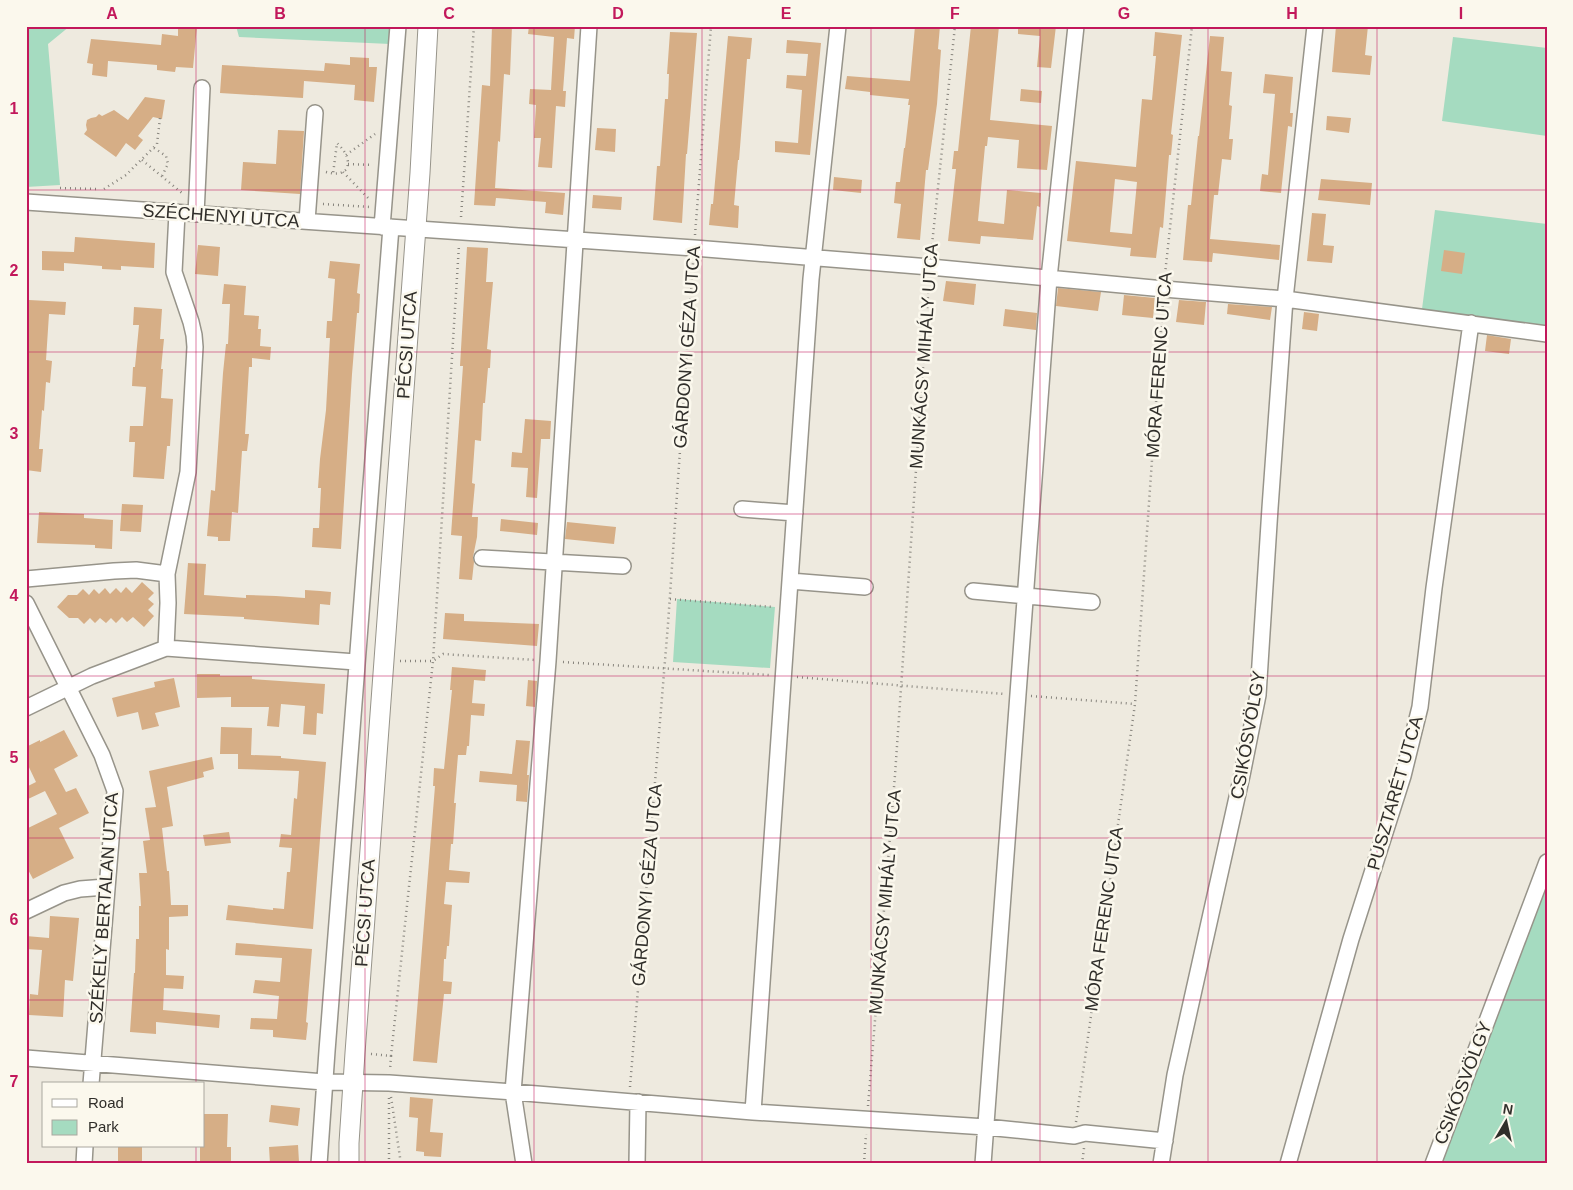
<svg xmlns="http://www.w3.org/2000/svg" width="1573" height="1190" font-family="Arial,sans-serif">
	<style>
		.green { fill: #a5dbc0 }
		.building { fill: #d6ae86; fill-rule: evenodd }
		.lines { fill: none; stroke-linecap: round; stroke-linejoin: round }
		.minor-casing { stroke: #97948a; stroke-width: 18 }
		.major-casing { stroke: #97948a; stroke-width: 21 }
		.path { stroke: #87847d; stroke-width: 2.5; stroke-dasharray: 1 4; stroke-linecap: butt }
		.minor { stroke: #fff; stroke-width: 15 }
		.major { stroke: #fff; stroke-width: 19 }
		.grid { fill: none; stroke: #c2185b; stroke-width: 1; stroke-opacity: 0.55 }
		.labels { text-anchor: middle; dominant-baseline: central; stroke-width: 5; stroke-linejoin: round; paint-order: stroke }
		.street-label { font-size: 18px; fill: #302e2a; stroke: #fbf8ed }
		.neatline { fill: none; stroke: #c2185b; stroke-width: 2 }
		.grid-label { font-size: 16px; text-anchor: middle; font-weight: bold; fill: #c2185b }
	</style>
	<rect width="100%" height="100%" fill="#eeeadf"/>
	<path class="green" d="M 26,26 L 70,26 L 48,44 L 60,185 L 26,187 Z
		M 236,26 L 392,26 L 390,44 L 239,37 Z
		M 1453,37 L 1547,48 L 1547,136 L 1442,121 Z
		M 1435,210 L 1547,224 L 1547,327 L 1422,309 Z
		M 677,599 L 775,607 L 770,668 L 673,662 Z
		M 1547,848 L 1547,1164 L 1425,1164 Z"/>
	<path class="building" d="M 178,26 L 197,26 L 193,68 L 176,67 L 175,72 L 157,70 L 157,65 L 108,61 L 107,77 L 92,75 L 93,64 L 87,63 L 91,39 L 161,45 L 162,34 L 178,36 Z
		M 492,26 L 512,26 L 510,75 L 504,74 L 500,142 L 498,141 L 495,188 L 565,193 L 563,215 L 545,213 L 546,202 L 496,198 L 495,206 L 474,205 L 482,85 L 490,86 Z
		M 529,26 L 575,26 L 574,39 L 567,38 L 563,91 L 566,91 L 565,107 L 556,106 L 552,168 L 538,167 L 541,138 L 534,138 L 536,105 L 529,104 L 530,89 L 551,90 L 554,37 L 528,34 Z
		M 915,26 L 940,26 L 938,49 L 941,50 L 937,104 L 928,170 L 926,170 L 920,240 L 897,238 L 901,204 L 894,203 L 896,182 L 900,182 L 904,148 L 905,148 L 910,105 L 908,105 L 909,99 L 870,95 L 870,92 L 845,89 L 847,76 L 910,81 Z
		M 971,26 L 999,26 L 990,120 L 1052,126 L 1047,170 L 1017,168 L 1019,140 L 988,137 L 987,146 L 985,146 L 978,221 L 1004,224 L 1007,190 L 1041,193 L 1040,207 L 1037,206 L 1033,240 L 981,236 L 980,244 L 948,241 L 956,169 L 952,169 L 954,151 L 958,151 Z
		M 1018,26 L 1056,26 L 1051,68 L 1037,67 L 1040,36 L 1018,34 Z
		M 1336,26 L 1368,26 L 1365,55 L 1372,56 L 1370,75 L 1332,72 Z
		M 670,32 L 697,33 L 687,154 L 686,154 L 682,223 L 653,220 L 657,166 L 660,166 L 665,99 L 668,99 L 669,74 L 667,74 Z
		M 1155,32 L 1182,35 L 1171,134 L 1173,135 L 1171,155 L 1169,155 L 1163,228 L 1160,227 L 1156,258 L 1130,256 L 1131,248 L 1067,241 L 1076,161 L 1136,167 L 1142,99 L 1152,100 L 1156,56 L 1153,56 ZM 1115,179 L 1137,182 L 1132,234 L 1110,232 Z
		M 728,36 L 752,38 L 750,59 L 747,59 L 739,160 L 738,160 L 734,205 L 739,206 L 738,228 L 709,225 L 711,204 L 713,204 Z
		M 1210,36 L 1224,37 L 1221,71 L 1232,72 L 1229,105 L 1232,106 L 1229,139 L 1233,139 L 1231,160 L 1222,159 L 1218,195 L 1214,195 L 1210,239 L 1280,245 L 1279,260 L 1213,253 L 1212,262 L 1183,260 L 1188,205 L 1191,205 L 1198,136 L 1199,136 Z
		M 787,40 L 821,43 L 810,155 L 775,152 L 775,141 L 798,143 L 802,90 L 786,88 L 787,75 L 806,76 L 808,54 L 786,53 Z
		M 350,57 L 369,58 L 369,67 L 377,67 L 374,102 L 354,100 L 355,85 L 304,81 L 303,98 L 220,93 L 222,65 L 324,71 L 325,63 L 350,65 Z
		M 1265,74 L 1293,77 L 1290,113 L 1293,113 L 1292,127 L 1288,126 L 1281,193 L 1260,191 L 1262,174 L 1268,175 L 1275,94 L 1263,93 Z
		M 1021,89 L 1042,91 L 1041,103 L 1020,101 Z
		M 145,97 L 165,100 L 162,119 L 153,117 L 138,136 L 143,140 L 135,150 L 126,143 L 116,157 L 84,134 L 87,130 L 86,125 L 87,120 L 91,118 L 96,117 L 99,114 L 102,116 L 114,110 L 128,120 Z
		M 1327,116 L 1351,118 L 1349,133 L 1326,130 Z
		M 597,128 L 616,129 L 615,152 L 595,150 Z
		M 278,130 L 304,131 L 300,194 L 241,190 L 243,162 L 276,164 Z
		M 834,177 L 862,180 L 861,193 L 833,190 Z
		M 1321,179 L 1372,183 L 1370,205 L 1318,200 Z
		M 593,195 L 622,197 L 621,210 L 592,208 Z
		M 1312,213 L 1326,214 L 1323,245 L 1334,246 L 1332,263 L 1307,261 Z
		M 75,237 L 155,243 L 154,268 L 121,266 L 121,270 L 102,269 L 102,266 L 64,263 L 64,271 L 42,270 L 42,251 L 74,252 Z
		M 198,245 L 220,247 L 218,276 L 195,274 Z
		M 467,247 L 488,248 L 486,282 L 493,282 L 487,349 L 491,350 L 490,368 L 488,368 L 485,403 L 483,403 L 481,441 L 475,440 L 472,483 L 475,484 L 472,517 L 478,517 L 477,537 L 473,557 L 474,562 L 472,580 L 459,579 L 462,536 L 451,535 L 463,366 L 460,366 Z
		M 1444,250 L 1465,253 L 1462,274 L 1441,271 Z
		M 330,261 L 360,264 L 357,293 L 360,294 L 359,313 L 357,313 L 352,374 L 341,549 L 312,547 L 313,528 L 319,528 L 321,488 L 318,488 L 320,459 L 326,410 L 330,338 L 326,338 L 327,321 L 332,321 L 335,279 L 328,278 Z
		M 946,281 L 976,284 L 974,305 L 943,301 Z
		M 224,284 L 246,286 L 244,315 L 259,316 L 258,329 L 261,329 L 260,346 L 271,347 L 270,360 L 252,358 L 252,367 L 249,367 L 245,434 L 249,434 L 247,451 L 242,451 L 238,513 L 232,512 L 230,541 L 218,541 L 218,537 L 207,536 L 211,490 L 215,491 L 223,373 L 226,344 L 228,344 L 230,304 L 222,304 Z
		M 1058,288 L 1101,292 L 1098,311 L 1056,306 Z
		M 1124,295 L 1155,298 L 1153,318 L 1122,315 Z
		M 29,300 L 66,302 L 65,315 L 49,314 L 46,360 L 52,361 L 50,383 L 46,382 L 44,411 L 42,410 L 39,449 L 43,449 L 41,472 L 26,470 L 26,352 Z
		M 1179,300 L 1206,302 L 1204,325 L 1176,322 Z
		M 1228,304 L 1272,307 L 1270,320 L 1227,314 Z
		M 134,307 L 162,309 L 160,339 L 164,339 L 161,369 L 163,369 L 161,398 L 173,399 L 170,446 L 167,446 L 164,479 L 133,477 L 135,442 L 129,442 L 130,426 L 143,426 L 146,387 L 132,386 L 133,367 L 135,367 L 139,325 L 133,325 Z
		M 1005,309 L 1037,313 L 1036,330 L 1003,326 Z
		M 1304,312 L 1319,314 L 1317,331 L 1302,329 Z
		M 1487,335 L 1511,339 L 1509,354 L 1485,351 Z
		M 525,419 L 551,421 L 550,439 L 541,439 L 537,498 L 526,497 L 528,468 L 511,467 L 512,452 L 522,453 Z
		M 122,504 L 143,505 L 141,532 L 120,531 Z
		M 39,512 L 84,514 L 84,518 L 113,520 L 112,549 L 95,548 L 95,545 L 37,543 Z
		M 501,519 L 538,523 L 537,535 L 500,531 Z
		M 567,522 L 616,527 L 614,544 L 565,539 Z
		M 188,563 L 206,564 L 204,595 L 246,598 L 246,595 L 276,596 L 305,598 L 305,590 L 320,591 L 331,592 L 330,605 L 320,604 L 319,625 L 244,619 L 244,617 L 184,614 Z
		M 142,582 L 154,593 L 148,599 L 154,604 L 148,610 L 154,616 L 144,627 L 133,617 L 127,622 L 122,617 L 116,623 L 111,618 L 106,623 L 100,618 L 95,623 L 90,618 L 84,624 L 78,618 L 69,618 L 57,607 L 68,595 L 77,595 L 83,589 L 89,595 L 94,589 L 99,594 L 105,588 L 110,594 L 116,588 L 121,593 L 126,587 L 132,593 Z
		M 445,613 L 464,614 L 464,621 L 539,624 L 537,646 L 443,639 Z
		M 452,667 L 486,670 L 485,681 L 474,680 L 472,703 L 485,704 L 484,716 L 471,715 L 469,746 L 467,746 L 466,755 L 458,755 L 454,803 L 456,803 L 453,844 L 451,844 L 449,870 L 470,872 L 469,883 L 446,882 L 444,904 L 452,905 L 449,946 L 447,946 L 446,959 L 444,959 L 443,981 L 452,982 L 451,994 L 444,994 L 437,1063 L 413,1061 L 435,786 L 433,786 L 434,768 L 444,769 L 452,690 L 450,690 Z
		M 197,674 L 220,674 L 220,676 L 252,676 L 252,679 L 325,684 L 323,714 L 317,713 L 316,735 L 303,734 L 305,706 L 281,704 L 279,727 L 267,726 L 269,707 L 231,707 L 231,697 L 197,698 Z
		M 174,678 L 180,707 L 155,713 L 159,726 L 142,730 L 138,712 L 117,717 L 112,698 L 155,687 L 154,682 Z
		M 528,680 L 537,681 L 535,707 L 526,706 Z
		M 221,727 L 252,728 L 251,755 L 281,756 L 281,758 L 326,762 L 313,929 L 226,920 L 228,905 L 273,910 L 273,908 L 284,909 L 287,872 L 290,872 L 292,848 L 279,847 L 281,834 L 291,835 L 294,798 L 297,799 L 299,771 L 238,769 L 238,754 L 220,754 Z
		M 64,730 L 78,756 L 54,769 L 66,792 L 76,788 L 89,813 L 59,828 L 74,858 L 33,879 L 26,866 L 26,829 L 57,814 L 45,791 L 26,800 L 26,787 L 36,782 L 26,761 L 26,747 L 40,740 L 40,742 Z
		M 516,740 L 530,741 L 527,775 L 529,775 L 527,802 L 516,801 L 517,785 L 479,782 L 480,771 L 512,774 Z
		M 212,757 L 214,769 L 203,772 L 204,777 L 167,787 L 173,826 L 162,828 L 167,871 L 169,871 L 171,905 L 188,905 L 188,916 L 169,917 L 169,950 L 166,949 L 166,975 L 184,976 L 183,989 L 164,988 L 163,1010 L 220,1015 L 219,1028 L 156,1022 L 156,1034 L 130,1032 L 134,973 L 135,973 L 136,939 L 139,939 L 139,906 L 141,906 L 139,873 L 147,873 L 143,841 L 150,840 L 145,808 L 156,807 L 149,771 Z
		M 229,832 L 231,843 L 205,846 L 203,835 Z
		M 50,916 L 79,918 L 73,981 L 65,980 L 63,1017 L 29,1015 L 30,994 L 38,995 L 42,950 L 26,949 L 26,936 L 49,938 Z
		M 236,943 L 312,949 L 306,1022 L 308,1023 L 306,1040 L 273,1037 L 273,1030 L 250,1029 L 251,1018 L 277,1019 L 279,996 L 253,993 L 255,980 L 280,982 L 282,958 L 235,955 Z
		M 410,1097 L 433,1099 L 430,1132 L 443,1133 L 441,1157 L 424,1156 L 424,1152 L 416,1151 L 418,1118 L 409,1117 Z
		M 271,1105 L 300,1108 L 298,1126 L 269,1122 Z
		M 204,1114 L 228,1114 L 227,1147 L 231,1147 L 231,1164 L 200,1164 L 200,1146 L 204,1146 Z
		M 298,1145 L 299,1162 L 270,1164 L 269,1147 Z
		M 118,1146 L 142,1146 L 142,1164 L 118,1164 Z"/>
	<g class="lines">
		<defs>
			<path id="minor" d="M 26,202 L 694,248 L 930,267 L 1164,289 L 1285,299 L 1547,334
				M 196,214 L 202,88
				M 307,221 L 315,113
				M 382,227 L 398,26
				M 742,509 L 795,513
				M 482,558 L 623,566
				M 26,579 L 114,571 L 136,570 L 167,574
				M 790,581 L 865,587
				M 973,591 L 1092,602
				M 26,603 L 102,755 L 115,791 L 91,1084
				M 166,648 L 168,603 L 167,574 L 188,472 L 195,347 L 194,335 L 191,322 L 174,272 L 177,213
				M 26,708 L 92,676 L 166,648 L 356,662
				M 26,911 L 64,893 L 80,889 L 106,887
				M 26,1058 L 324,1082 L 389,1083 L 513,1092 L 753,1112 L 986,1127 L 1074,1136 L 1085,1133 L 1165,1141
				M 753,1112 L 811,279 L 838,26
				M 84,1164 L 85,1146
				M 319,1164 L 327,1051 L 391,227
				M 524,1164 L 513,1092 L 548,661 L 589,26
				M 637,1164 L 638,1102
				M 983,1164 L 1049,278 L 1076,26
				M 1161,1164 L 1175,1075 L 1242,775 L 1258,695 L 1270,508 L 1285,299 L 1315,26
				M 1288,1164 L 1351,939 L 1403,776 L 1420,707 L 1434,588 L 1471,323
				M 1433,1164 L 1547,862"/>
			<path id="major" d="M 349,1164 L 349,1143 L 355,1053 L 420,173 L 428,26"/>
		</defs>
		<use href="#minor" class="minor-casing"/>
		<use href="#major" class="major-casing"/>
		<path class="path" d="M 154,148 L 166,156 L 168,164 L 162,176
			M 346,155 L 375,134
			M 142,160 L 182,193
			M 348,164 L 373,165
			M 326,172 C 334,174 340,175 347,169 C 350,158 345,151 337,143 L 333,174
			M 343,172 L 370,200
			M 60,188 L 96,189
			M 104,189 L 126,175 L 157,144 L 160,118
			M 323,204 L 370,207
			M 461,217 L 474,26
			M 695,235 L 711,26
			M 931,254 L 955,26
			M 1165,274 L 1192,26
			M 670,599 L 773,607
			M 400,661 L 433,661 L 443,654 L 535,660
			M 563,662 L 769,675
			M 797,677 L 1004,694
			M 1031,696 L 1135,704
			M 371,1054 L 391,1056 L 390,1070
			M 391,1056 L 433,661 L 459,245
			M 630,1087 L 668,624 L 693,263
			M 391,1097 L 401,1164
			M 868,1106 L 895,775 L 929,281
			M 1076,1122 L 1135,704 L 1163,302
			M 389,1164 L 389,1098
			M 864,1164 L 866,1134
			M 1082,1164 L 1084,1148"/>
		<use href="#minor" class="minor"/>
		<use href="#major" class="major"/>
	</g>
	<path class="grid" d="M 196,26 L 196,1084M 365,26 L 365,1164M 534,26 L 534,1164M 702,26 L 702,1164M 871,26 L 871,1164M 1040,26 L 1040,1164M 1208,26 L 1208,1164M 1377,26 L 1377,1164M 26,190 L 1547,190M 26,352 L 1547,352M 26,514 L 1547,514M 26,676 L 1547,676M 26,838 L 1547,838M 26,1000 L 1547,1000M 196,1146 L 196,1164"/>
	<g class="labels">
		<g class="street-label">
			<text transform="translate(221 216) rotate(4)">SZÉCHENYI UTCA</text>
			<text transform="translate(407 345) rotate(-86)">PÉCSI UTCA</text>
			<text transform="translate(687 347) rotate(-86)">GÁRDONYI GÉZA UTCA</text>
			<text transform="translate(924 356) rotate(-86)">MUNKÁCSY MIHÁLY UTCA</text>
			<text transform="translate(1159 365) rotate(-86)">MÓRA FERENC UTCA</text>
			<text transform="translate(1248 735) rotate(-80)">CSIKÓSVÖLGY</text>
			<text transform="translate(1395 793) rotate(-74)">PUSZTARÉT UTCA</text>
			<text transform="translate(647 885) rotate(-85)">GÁRDONYI GÉZA UTCA</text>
			<text transform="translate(885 902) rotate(-85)">MUNKÁCSY MIHÁLY UTCA</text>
			<text transform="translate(104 908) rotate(-86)">SZÉKELY BERTALAN UTCA</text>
			<text transform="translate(365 913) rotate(-86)">PÉCSI UTCA</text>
			<text transform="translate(1104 919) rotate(-82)">MÓRA FERENC UTCA</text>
			<text transform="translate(1463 1083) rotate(-69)">CSIKÓSVÖLGY</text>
		</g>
	</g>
	<rect width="1573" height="1190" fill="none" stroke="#fbf8ed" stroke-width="55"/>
	<rect x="42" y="1082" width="162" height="65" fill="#fbf8ed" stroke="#aaa79f"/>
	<rect x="52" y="1099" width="25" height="8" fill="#ffffff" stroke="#aaa79f"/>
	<text x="88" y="1108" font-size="15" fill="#302e2a">Road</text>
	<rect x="52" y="1120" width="25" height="15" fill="#a5dbc0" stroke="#aaa79f"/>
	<text x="88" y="1132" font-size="15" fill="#302e2a">Park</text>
	<g transform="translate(1506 1122) rotate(9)" stroke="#fbf8ed" stroke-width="4" paint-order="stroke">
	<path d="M0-4L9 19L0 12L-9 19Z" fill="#302e2a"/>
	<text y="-8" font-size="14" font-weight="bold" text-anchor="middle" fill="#302e2a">N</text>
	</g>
	<rect x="28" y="28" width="1518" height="1134" class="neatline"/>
	<g class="grid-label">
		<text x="112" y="19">A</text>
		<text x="280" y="19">B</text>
		<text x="449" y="19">C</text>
		<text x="618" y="19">D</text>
		<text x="786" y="19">E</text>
		<text x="955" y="19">F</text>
		<text x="1124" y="19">G</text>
		<text x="1292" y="19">H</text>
		<text x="1461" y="19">I</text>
		<text x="14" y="114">1</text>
		<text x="14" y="276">2</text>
		<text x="14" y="439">3</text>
		<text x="14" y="601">4</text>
		<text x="14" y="763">5</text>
		<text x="14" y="925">6</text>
		<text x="14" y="1087">7</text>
	</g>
</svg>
